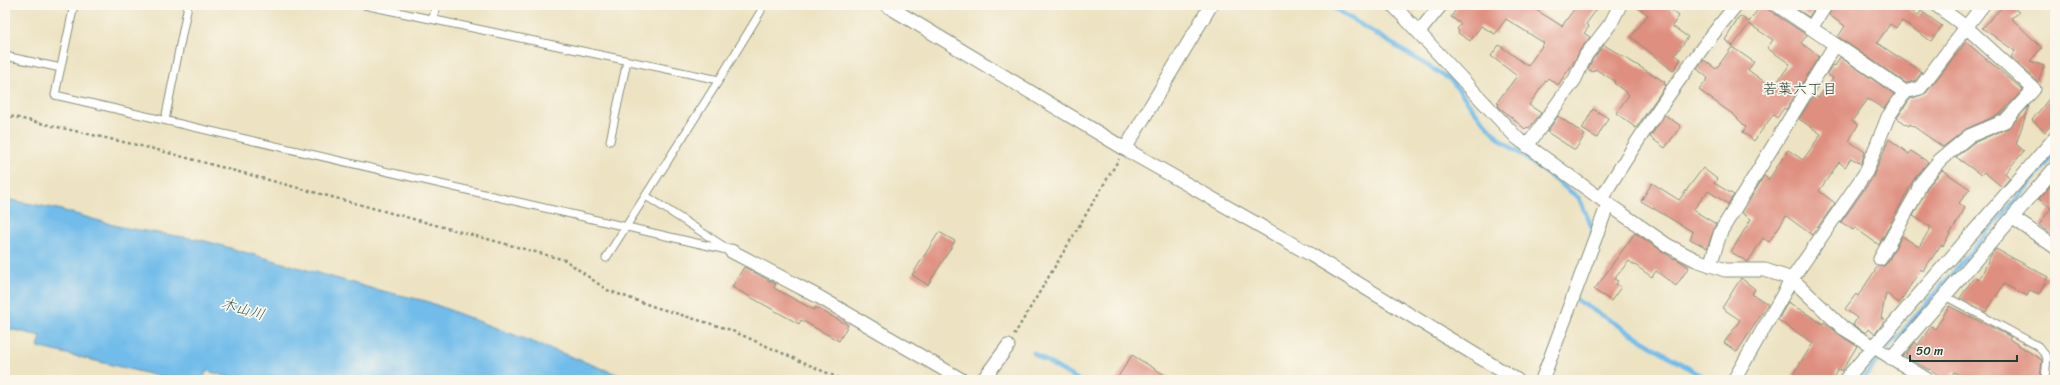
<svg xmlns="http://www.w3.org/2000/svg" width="2060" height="385" font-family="Sriracha,'Klee One',sans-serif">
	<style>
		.water { fill: #71bcea; stroke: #487c8f }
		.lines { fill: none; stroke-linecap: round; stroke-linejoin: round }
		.stream { stroke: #71bcea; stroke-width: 4.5 }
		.building { fill: #df8f80 }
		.service-casing { stroke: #86907c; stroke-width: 9 }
		.minor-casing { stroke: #86907c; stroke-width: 15 }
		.path { stroke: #86907c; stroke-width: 2.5; stroke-dasharray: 3 3; stroke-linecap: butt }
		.service { stroke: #fff; stroke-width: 7 }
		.minor { stroke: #fff; stroke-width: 13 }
		.labels { text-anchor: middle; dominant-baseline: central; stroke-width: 3.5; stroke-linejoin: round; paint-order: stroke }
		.neighbourhood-label { font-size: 15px; fill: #1f3d34; stroke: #fbf7ec }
		.water-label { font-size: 15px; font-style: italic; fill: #345d62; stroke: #fbf7ec }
	</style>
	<rect width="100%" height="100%" fill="#fbf7ec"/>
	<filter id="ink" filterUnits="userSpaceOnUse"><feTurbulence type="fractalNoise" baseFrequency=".025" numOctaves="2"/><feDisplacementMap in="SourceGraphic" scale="8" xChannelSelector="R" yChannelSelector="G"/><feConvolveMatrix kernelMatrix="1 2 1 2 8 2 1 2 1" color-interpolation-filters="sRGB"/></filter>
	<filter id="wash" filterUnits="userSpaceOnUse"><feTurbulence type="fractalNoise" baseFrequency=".012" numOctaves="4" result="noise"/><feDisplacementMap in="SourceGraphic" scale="16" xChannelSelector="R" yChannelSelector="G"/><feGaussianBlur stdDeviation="0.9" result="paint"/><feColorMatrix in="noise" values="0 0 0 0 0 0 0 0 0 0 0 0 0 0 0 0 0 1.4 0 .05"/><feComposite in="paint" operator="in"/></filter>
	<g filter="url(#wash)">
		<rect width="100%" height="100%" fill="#ede3c3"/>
		<path class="water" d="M 5,199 L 58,209 L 121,227 L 202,240 L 374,289 L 426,301 L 632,380 L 240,380 L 207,371 L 202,380 L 174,380 L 38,347 L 41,336 L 5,328 Z"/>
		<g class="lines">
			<path class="stream" d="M 1329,5 L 1451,80 L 1477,114 L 1499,138 L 1579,198 L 1593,230 L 1592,233
				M 1575,299 L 1708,380
				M 1033,353 L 1078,380
				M 1861,380 L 2055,154"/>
		</g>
		<g id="blocks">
			<path class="building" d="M 1459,5 L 1528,5 L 1562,26 L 1577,5 L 1600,5 L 1586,24 L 1589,27 L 1584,33 L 1590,37 L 1580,50 L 1572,65 L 1558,85 L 1548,78 L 1529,105 L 1541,113 L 1529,128 L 1527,127 L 1525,129 L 1498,106 L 1499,103 L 1497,102 L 1517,76 L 1491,56 L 1499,45 L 1528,66 L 1544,43 L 1506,19 L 1495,34 L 1481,26 L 1470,41 L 1458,33 L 1459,31 L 1457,29 L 1461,24 L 1451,17 Z
				M 1634,5 L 1665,5 L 1679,16 L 1672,26 L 1688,37 L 1675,55 L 1681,59 L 1673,71 L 1631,37 L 1648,15 Z
				M 1761,5 L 1807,35 L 1801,43 L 1819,56 L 1786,110 L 1784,108 L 1777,118 L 1773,115 L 1754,141 L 1743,132 L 1746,127 L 1734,115 L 1699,90 L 1708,78 L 1697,69 L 1704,60 L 1716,69 L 1732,47 L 1754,62 L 1748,70 L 1773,88 L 1790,64 L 1767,48 L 1773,40 L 1749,24 L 1733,46 L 1725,40 L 1740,16 L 1749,22 Z
				M 1802,5 L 1816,5 L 1809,17 L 1798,10 Z
				M 1834,5 L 1904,5 L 1918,16 L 1921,11 L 1942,26 L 1931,41 L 1902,21 L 1896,28 L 1890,24 L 1877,43 L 1922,72 L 1915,81 L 1906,83 L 1838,37 L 1845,26 L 1829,15 Z
				M 2004,5 L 2012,5 L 2019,13 L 2011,18 L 2042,48 L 2030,61 L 2044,66 L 2038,82 L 2011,57 L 2015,51 L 1982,28 Z
				M 1966,42 L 2023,90 L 2000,114 L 1966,129 L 1943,147 L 1910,124 L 1909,126 L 1897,118 L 1910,99 L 1926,93 Z
				M 1604,45 L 1665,82 L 1664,84 L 1666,85 L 1636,128 L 1616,113 L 1629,95 L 1614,83 L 1615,81 L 1595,69 L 1593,72 L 1588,69 L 1593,59 Z
				M 1840,57 L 1894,94 L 1884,109 L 1868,99 L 1852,121 L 1858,125 L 1849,141 L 1865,152 L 1861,164 L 1851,158 L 1845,167 L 1839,162 L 1819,191 L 1835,203 L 1812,235 L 1786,216 L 1769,242 L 1763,238 L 1748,262 L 1731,252 L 1751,219 L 1742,213 L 1764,176 L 1769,179 L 1788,150 L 1803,160 L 1821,134 L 1799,119 L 1814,95 L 1818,98 L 1833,78 L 1827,74 L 1832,65 L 1835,66 Z
				M 2055,91 L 2055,121 L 2045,132 L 2032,120 Z
				M 2029,106 L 2016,144 L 2024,151 L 2005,173 L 2010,178 L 2002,187 L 1984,172 L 1981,175 L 1956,157 L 1973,143 L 2008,128 Z
				M 1593,109 L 1608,118 L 1597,138 L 1582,129 Z
				M 1665,115 L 1681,126 L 1665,148 L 1650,137 Z
				M 1558,116 L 1585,135 L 1575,150 L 1547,132 Z
				M 1889,139 L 1909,154 L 1911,151 L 1928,162 L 1914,179 L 1879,245 L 1855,228 L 1853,230 L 1841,222 L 1872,179 Z
				M 1703,168 L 1717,179 L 1714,183 L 1734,195 L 1728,204 L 1708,191 L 1693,210 L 1716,224 L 1707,248 L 1690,239 L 1693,232 L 1641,201 L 1652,183 L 1679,200 Z
				M 1942,170 L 1970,189 L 1959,203 L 1965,208 L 1943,246 L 1941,245 L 1923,271 L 1921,269 L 1899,303 L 1886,293 L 1881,318 L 1885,320 L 1875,334 L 1868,329 L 1866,333 L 1853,325 L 1857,318 L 1845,309 L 1856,294 L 1858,296 L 1878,266 L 1884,266 L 1887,263 L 1902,236 L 1919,247 L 1931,227 L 1913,216 L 1927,188 Z
				M 2055,180 L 2055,236 L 2039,225 L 2051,208 L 2039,199 Z
				M 939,232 L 955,241 L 928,285 L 912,275 Z
				M 1635,233 L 1674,259 L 1675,258 L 1689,267 L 1676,286 L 1656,271 L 1652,277 L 1629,261 L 1614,279 L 1618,281 L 1616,284 L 1621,287 L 1611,301 L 1594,290 Z
				M 1996,249 L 2048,277 L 2039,294 L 2030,290 L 2027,296 L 2004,284 L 1986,312 L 1960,298 L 1974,277 L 1979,280 L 1991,255 Z
				M 744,267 L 776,284 L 774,288 L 814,310 L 815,307 L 848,325 L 839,341 L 801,320 L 799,324 L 732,287 Z
				M 1741,278 L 1755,289 L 1752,294 L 1768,304 L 1737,352 L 1724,343 L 1740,320 L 1722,308 Z
				M 1788,302 L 1823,324 L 1824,322 L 1844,338 L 1857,346 L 1842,371 L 1838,369 L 1832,380 L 1798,380 L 1792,376 L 1813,343 L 1778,320 Z
				M 1949,306 L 2011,337 L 2009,339 L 2042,360 L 2040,380 L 1967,380 L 1954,372 L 1948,380 L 1945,380 L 1930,369 L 1929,370 L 1905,356 L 1915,342 L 1918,345 L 1931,326 L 1935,329 Z
				M 1132,355 L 1173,380 L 1116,380 Z"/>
		</g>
	</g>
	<g filter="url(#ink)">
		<use href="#blocks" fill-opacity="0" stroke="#86907c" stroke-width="1"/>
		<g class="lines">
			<defs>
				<path id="service" d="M 74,5 L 55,95 L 731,251 L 646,196
					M 364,5 L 719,80 L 761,11
					M 433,19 L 436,5
					M 5,56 L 61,68
					M 165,120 L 188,5
					M 610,141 L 627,61
					M 606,258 L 719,80
					M 1945,296 L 2038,346 L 2047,357 L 2045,380"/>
				<path id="minor" d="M 886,5 L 1125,149 L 1308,253 L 1517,380
					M 1393,5 L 1517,138 L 1608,204 L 1667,245 L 1696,260 L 1725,270 L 1765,270 L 1792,279 L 1843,328 L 1928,380
					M 1777,5 L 1905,92
					M 1811,28 L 1826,5
					M 1419,32 L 1441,5
					M 1527,146 L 1575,79 L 1586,55 L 1611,23 L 1620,5
					M 1125,149 L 1211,5
					M 1601,199 C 1642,132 1686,66 1736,5
					M 2013,218 L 2055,247
					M 731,251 L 819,297 L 962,380
					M 1880,259 L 1917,193 L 1920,184 L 1940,160 L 1969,136 L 2005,121 L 2034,89 L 1966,27 L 1936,5
					M 1710,265 L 1721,231 L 1835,45
					M 1891,358 L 2055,168
					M 983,380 L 1008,346
					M 1542,380 L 1608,204
					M 1734,380 L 1792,279 L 1866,172 L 1888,117 L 1905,92 L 1920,88 L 1983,5
					M 1845,380 L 2055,138"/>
			</defs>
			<use href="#service" class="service-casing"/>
			<use href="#minor" class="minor-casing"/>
			<path class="path" d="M 5,115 L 154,149 L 565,260 L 607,290 L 655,307 L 728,329 L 843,380
				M 1014,335 L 1119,159"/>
			<use href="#service" class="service"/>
			<use href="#minor" class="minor"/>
		</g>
	</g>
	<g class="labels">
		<g class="neighbourhood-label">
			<text x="1800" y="89">若葉六丁目</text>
		</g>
		<g class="water-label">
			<text transform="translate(243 309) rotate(16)">木山川</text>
		</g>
	</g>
	<rect width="2060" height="385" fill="none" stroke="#fbf7ec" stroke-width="20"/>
	<path d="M1910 355v6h107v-6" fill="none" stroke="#1f3d34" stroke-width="2"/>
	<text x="1916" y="355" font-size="12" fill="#1f3d34" stroke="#fbf7ec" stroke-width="3" paint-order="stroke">50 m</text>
</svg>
